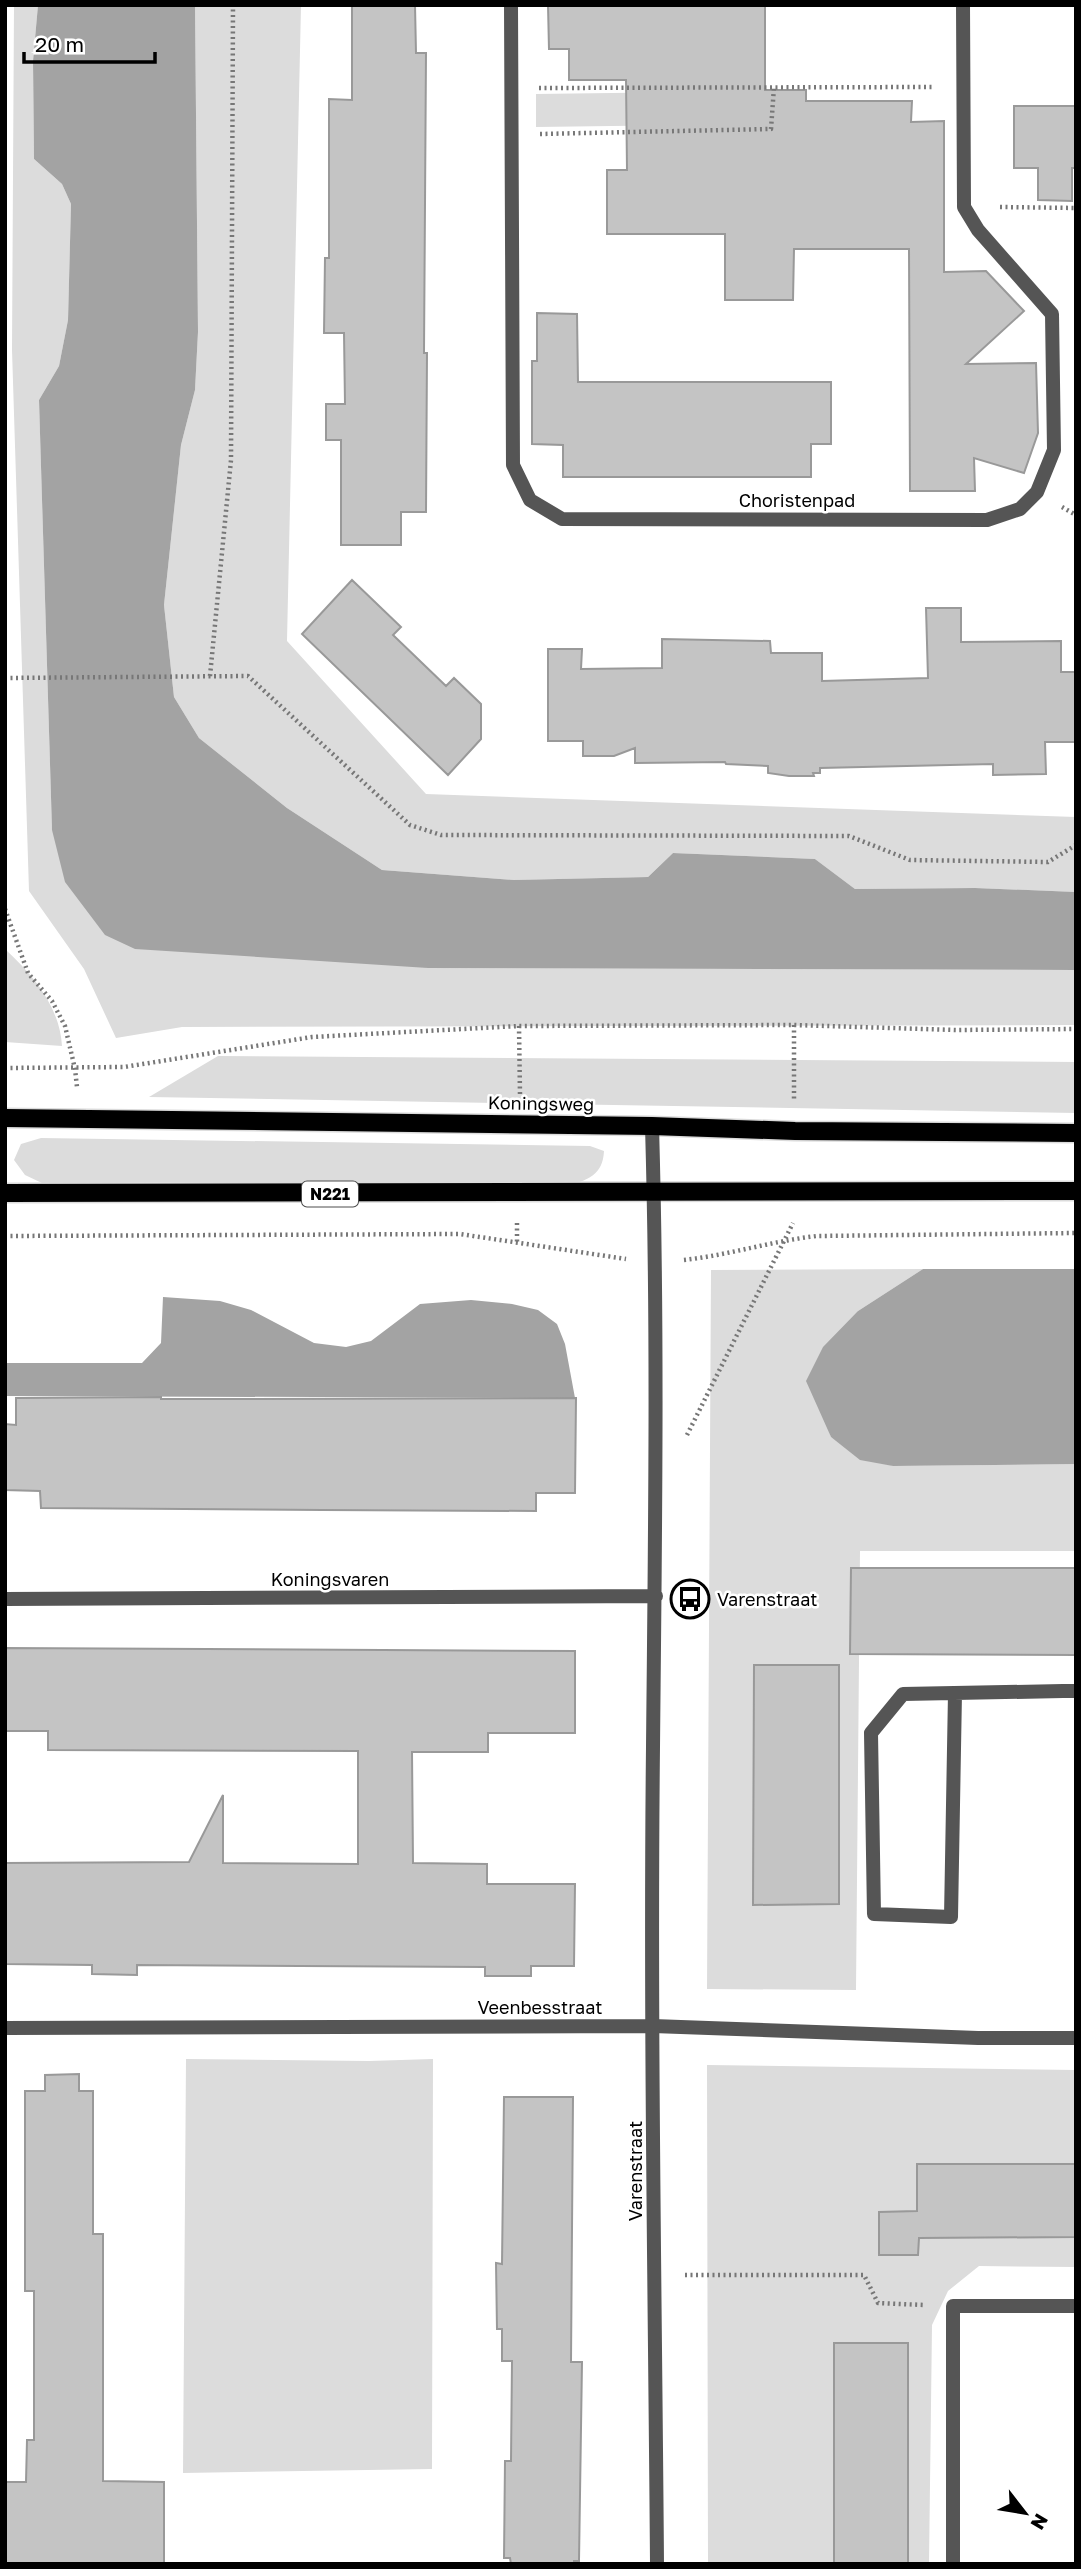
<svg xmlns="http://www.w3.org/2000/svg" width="1081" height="2569" font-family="'Golos Text',sans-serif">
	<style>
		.green { fill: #dcdcdc }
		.water { fill: #a3a3a3 }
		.building { fill: #c4c4c4; stroke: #999; stroke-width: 2 }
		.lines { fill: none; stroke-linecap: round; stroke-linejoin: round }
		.primary-casing { stroke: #dbdbdb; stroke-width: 21 }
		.path { stroke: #777; stroke-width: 4.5; stroke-dasharray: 2 3.5; stroke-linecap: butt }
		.minor { stroke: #555; stroke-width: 14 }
		.primary { stroke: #000; stroke-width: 18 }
		.labels { text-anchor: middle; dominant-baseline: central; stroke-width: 5; stroke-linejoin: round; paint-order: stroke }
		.shield { fill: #fff; stroke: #4c4c4c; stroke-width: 2 }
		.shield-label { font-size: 16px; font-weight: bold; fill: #000 }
		.street-label { font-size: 18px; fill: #000; stroke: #fff }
		.poi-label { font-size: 18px; fill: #000; stroke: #fff; text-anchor: start }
	</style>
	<rect width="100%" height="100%" fill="#fff"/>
	<path class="green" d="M 14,5 L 38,5 L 33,61 L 34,159 L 62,184 L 71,204 L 68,320 L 59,366 L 39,400 L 52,830 L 428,968 L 1076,970 L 1076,1025 L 182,1027 L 116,1038 L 84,969 L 29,891 L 12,350 Z
		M 195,5 L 301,5 L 287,641 L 426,794 L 1076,817 L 1076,892 L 975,888 L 855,889 L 815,859 L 673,853 L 648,877 L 514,880 L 382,870 L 287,808 L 199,738 L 174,697 L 164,605 L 181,445 L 195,390 L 198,332 Z
		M 767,91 L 767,124 L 536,127 L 536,94 Z
		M 5,949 C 33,975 60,1007 62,1046 L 5,1042 Z
		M 218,1056 L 1076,1062 L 1076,1113 L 149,1097 Z
		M 41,1138 L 590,1146 L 604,1151 C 603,1175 587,1181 567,1185 L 168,1182 L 44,1184 L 25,1175 L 14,1160 L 21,1144 Z
		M 923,1269 L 858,1311 L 827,1425 L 831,1437 L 893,1466 L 1076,1464 L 1076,1551 L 860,1551 L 856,1990 L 707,1989 L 711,1270 Z
		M 186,2059 L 369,2061 L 433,2059 L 432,2469 L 183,2473 Z
		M 707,2065 L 1076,2070 L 1076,2267 L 979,2266 L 948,2291 L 932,2325 L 929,2564 L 708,2564 Z"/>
	<path class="water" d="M 38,5 L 195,5 L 198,332 L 195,390 L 181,445 L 164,605 L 174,697 L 199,738 L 287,808 L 382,870 L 514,880 L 648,877 L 673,853 L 815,859 L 855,889 L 975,888 L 1076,892 L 1076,970 L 428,968 L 135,949 L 105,935 L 65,882 L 52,830 L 39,400 L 59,366 L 68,320 L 71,204 L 62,184 L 34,159 L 33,61 Z
		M 923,1269 L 1076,1269 L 1076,1464 L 893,1466 L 860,1460 L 831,1437 L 806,1381 L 823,1347 L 858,1311 Z
		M 163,1297 L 220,1301 L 251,1310 L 314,1343 L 346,1347 L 371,1341 L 420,1304 L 471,1300 L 512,1304 L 538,1310 L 557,1324 L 565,1344 L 575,1398 L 5,1396 L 5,1363 L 142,1363 L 161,1343 Z"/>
	<path class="building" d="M 352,5 L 415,5 L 416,53 L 426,53 L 424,353 L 427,353 L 426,512 L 401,512 L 401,545 L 341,545 L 341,440 L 326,440 L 326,404 L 345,404 L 344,333 L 324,333 L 325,258 L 329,258 L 329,99 L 352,100 Z
		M 548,5 L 765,5 L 765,90 L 806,90 L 806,101 L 912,101 L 911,122 L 944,121 L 944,272 L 986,271 L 1024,311 L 966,364 L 1036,363 L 1038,433 L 1024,473 L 974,458 L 975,491 L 910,491 L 909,249 L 794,249 L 793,300 L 725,300 L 725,234 L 607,234 L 607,170 L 627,170 L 626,80 L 569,80 L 569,49 L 549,49 Z
		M 1014,106 L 1076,106 L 1076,168 L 1072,168 L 1072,201 L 1038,200 L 1038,168 L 1014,168 Z
		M 537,313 L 577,314 L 578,382 L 831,382 L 831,444 L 811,444 L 811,477 L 563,477 L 563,445 L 532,444 L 532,361 L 537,361 Z
		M 352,580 L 401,627 L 393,635 L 446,686 L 454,678 L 481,704 L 481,739 L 448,775 L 302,634 Z
		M 926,608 L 961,608 L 961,642 L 1061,641 L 1061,672 L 1076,672 L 1076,742 L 1045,742 L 1046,774 L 993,775 L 993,764 L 820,768 L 820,773 L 813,773 L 814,776 L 789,776 L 768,773 L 768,766 L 726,764 L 725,762 L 635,763 L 635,748 L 614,756 L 583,756 L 583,741 L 548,741 L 548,649 L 582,649 L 581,669 L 662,668 L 662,639 L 770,641 L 771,653 L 822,653 L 822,681 L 928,678 Z
		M 161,1397 L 161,1399 L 255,1399 L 576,1398 L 575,1493 L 536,1493 L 536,1511 L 323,1510 L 41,1508 L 40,1491 L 5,1490 L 5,1424 L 16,1425 L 16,1398 Z
		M 851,1568 L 1076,1568 L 1076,1655 L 850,1654 Z
		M 5,1648 L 575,1651 L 575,1733 L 488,1733 L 488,1752 L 412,1752 L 413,1863 L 487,1864 L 487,1884 L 575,1884 L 574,1966 L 531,1966 L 531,1976 L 485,1976 L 485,1967 L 137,1965 L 137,1975 L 92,1974 L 92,1965 L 5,1964 L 5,1863 L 189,1862 L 223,1795 L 223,1863 L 358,1864 L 358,1751 L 48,1750 L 48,1731 L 5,1731 Z
		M 754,1665 L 839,1665 L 839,1904 L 753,1905 Z
		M 79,2074 L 79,2091 L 93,2091 L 93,2234 L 103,2234 L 103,2481 L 164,2482 L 164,2564 L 5,2564 L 5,2482 L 26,2482 L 27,2440 L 34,2440 L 34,2291 L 25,2291 L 25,2091 L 45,2091 L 45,2075 Z
		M 504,2097 L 573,2097 L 571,2362 L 582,2362 L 579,2561 L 574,2561 L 574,2564 L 511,2564 L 510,2558 L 504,2558 L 505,2461 L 511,2461 L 512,2361 L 502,2361 L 502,2329 L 497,2329 L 496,2263 L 502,2264 Z
		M 917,2164 L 1076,2164 L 1076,2237 L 919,2238 L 918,2255 L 879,2255 L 879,2212 L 917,2211 Z
		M 834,2343 L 908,2343 L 908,2564 L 834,2564 Z"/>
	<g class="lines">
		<defs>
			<path id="primary" d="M 5,1118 L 652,1126 L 795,1131 L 1076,1133
				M 5,1193 L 1076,1191"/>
		</defs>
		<use href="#primary" class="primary-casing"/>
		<path class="path" d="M 539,88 L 933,87
			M 540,134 L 771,129 L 774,87
			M 1000,207 L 1076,208
			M 1062,507 L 1076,515
			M 210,676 L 231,460 L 233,5
			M 5,678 L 248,676 L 410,825 L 441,835 L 849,836 L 910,860 L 1048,862 L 1076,845
			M 5,909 L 28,973 L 52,1001 L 65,1026 L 75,1069 L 77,1087
			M 794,1025 L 794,1099
			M 519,1026 L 520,1095
			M 5,1068 L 124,1067 L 312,1037 L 519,1026 L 794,1025 L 956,1030 L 1076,1029
			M 517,1223 L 517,1242
			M 5,1236 L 460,1234 L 626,1259
			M 684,1260 C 729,1255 772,1241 817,1236 L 1076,1233
			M 687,1435 L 793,1223
			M 685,2275 L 864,2275 L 878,2303 L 924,2305"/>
		<path class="minor" d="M 511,5 L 513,465 L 530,500 L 562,519 L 987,520 L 1020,509 L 1037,492 L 1054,450 L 1052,314 L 978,230 L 964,207 L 963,5
			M 652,1126 C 658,1333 655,1540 653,1747 C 650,2019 655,2292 657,2564
			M 5,1599 L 656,1596
			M 955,1693 L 951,1917 L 874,1914 L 871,1733 L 903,1694 L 1063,1691 L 1076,1691
			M 5,2028 L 653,2026 L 978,2038 L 1076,2038
			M 953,2564 L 953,2306 L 1076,2306"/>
		<use href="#primary" class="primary"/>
	</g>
	<defs>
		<symbol id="bus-ring" viewBox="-11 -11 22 22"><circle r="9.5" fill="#fff" stroke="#000" stroke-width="1.5"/><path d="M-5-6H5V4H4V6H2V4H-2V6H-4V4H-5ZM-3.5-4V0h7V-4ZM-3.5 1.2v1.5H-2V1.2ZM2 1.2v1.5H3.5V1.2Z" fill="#000"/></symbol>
	</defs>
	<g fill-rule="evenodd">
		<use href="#bus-ring" x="668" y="1577" width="44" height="44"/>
	</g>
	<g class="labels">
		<rect class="shield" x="302" y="1181.5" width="56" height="25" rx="5"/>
		<g class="shield-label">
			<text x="330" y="1194">N221</text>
		</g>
		<g class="street-label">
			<text x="797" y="500">Choristenpad</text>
			<text transform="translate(541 1103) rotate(1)">Koningsweg</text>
			<text x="330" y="1579">Koningsvaren</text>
			<text x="540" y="2007">Veenbesstraat</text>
			<text transform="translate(635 2171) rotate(-90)">Varenstraat</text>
		</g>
		<g class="poi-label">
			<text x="717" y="1599">Varenstraat</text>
		</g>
	</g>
	<rect width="1081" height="2569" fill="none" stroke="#000000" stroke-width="14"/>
	<g transform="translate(1025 2513) rotate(121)" stroke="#ffffff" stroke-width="5" paint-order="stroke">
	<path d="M0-5L12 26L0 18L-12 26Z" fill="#000000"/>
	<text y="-10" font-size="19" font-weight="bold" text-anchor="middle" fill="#000000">N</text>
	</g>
	<path d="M24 52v10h131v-10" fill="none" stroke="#000000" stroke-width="3.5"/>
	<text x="35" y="52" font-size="21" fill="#000000" stroke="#ffffff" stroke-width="5" paint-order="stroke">20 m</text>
</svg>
